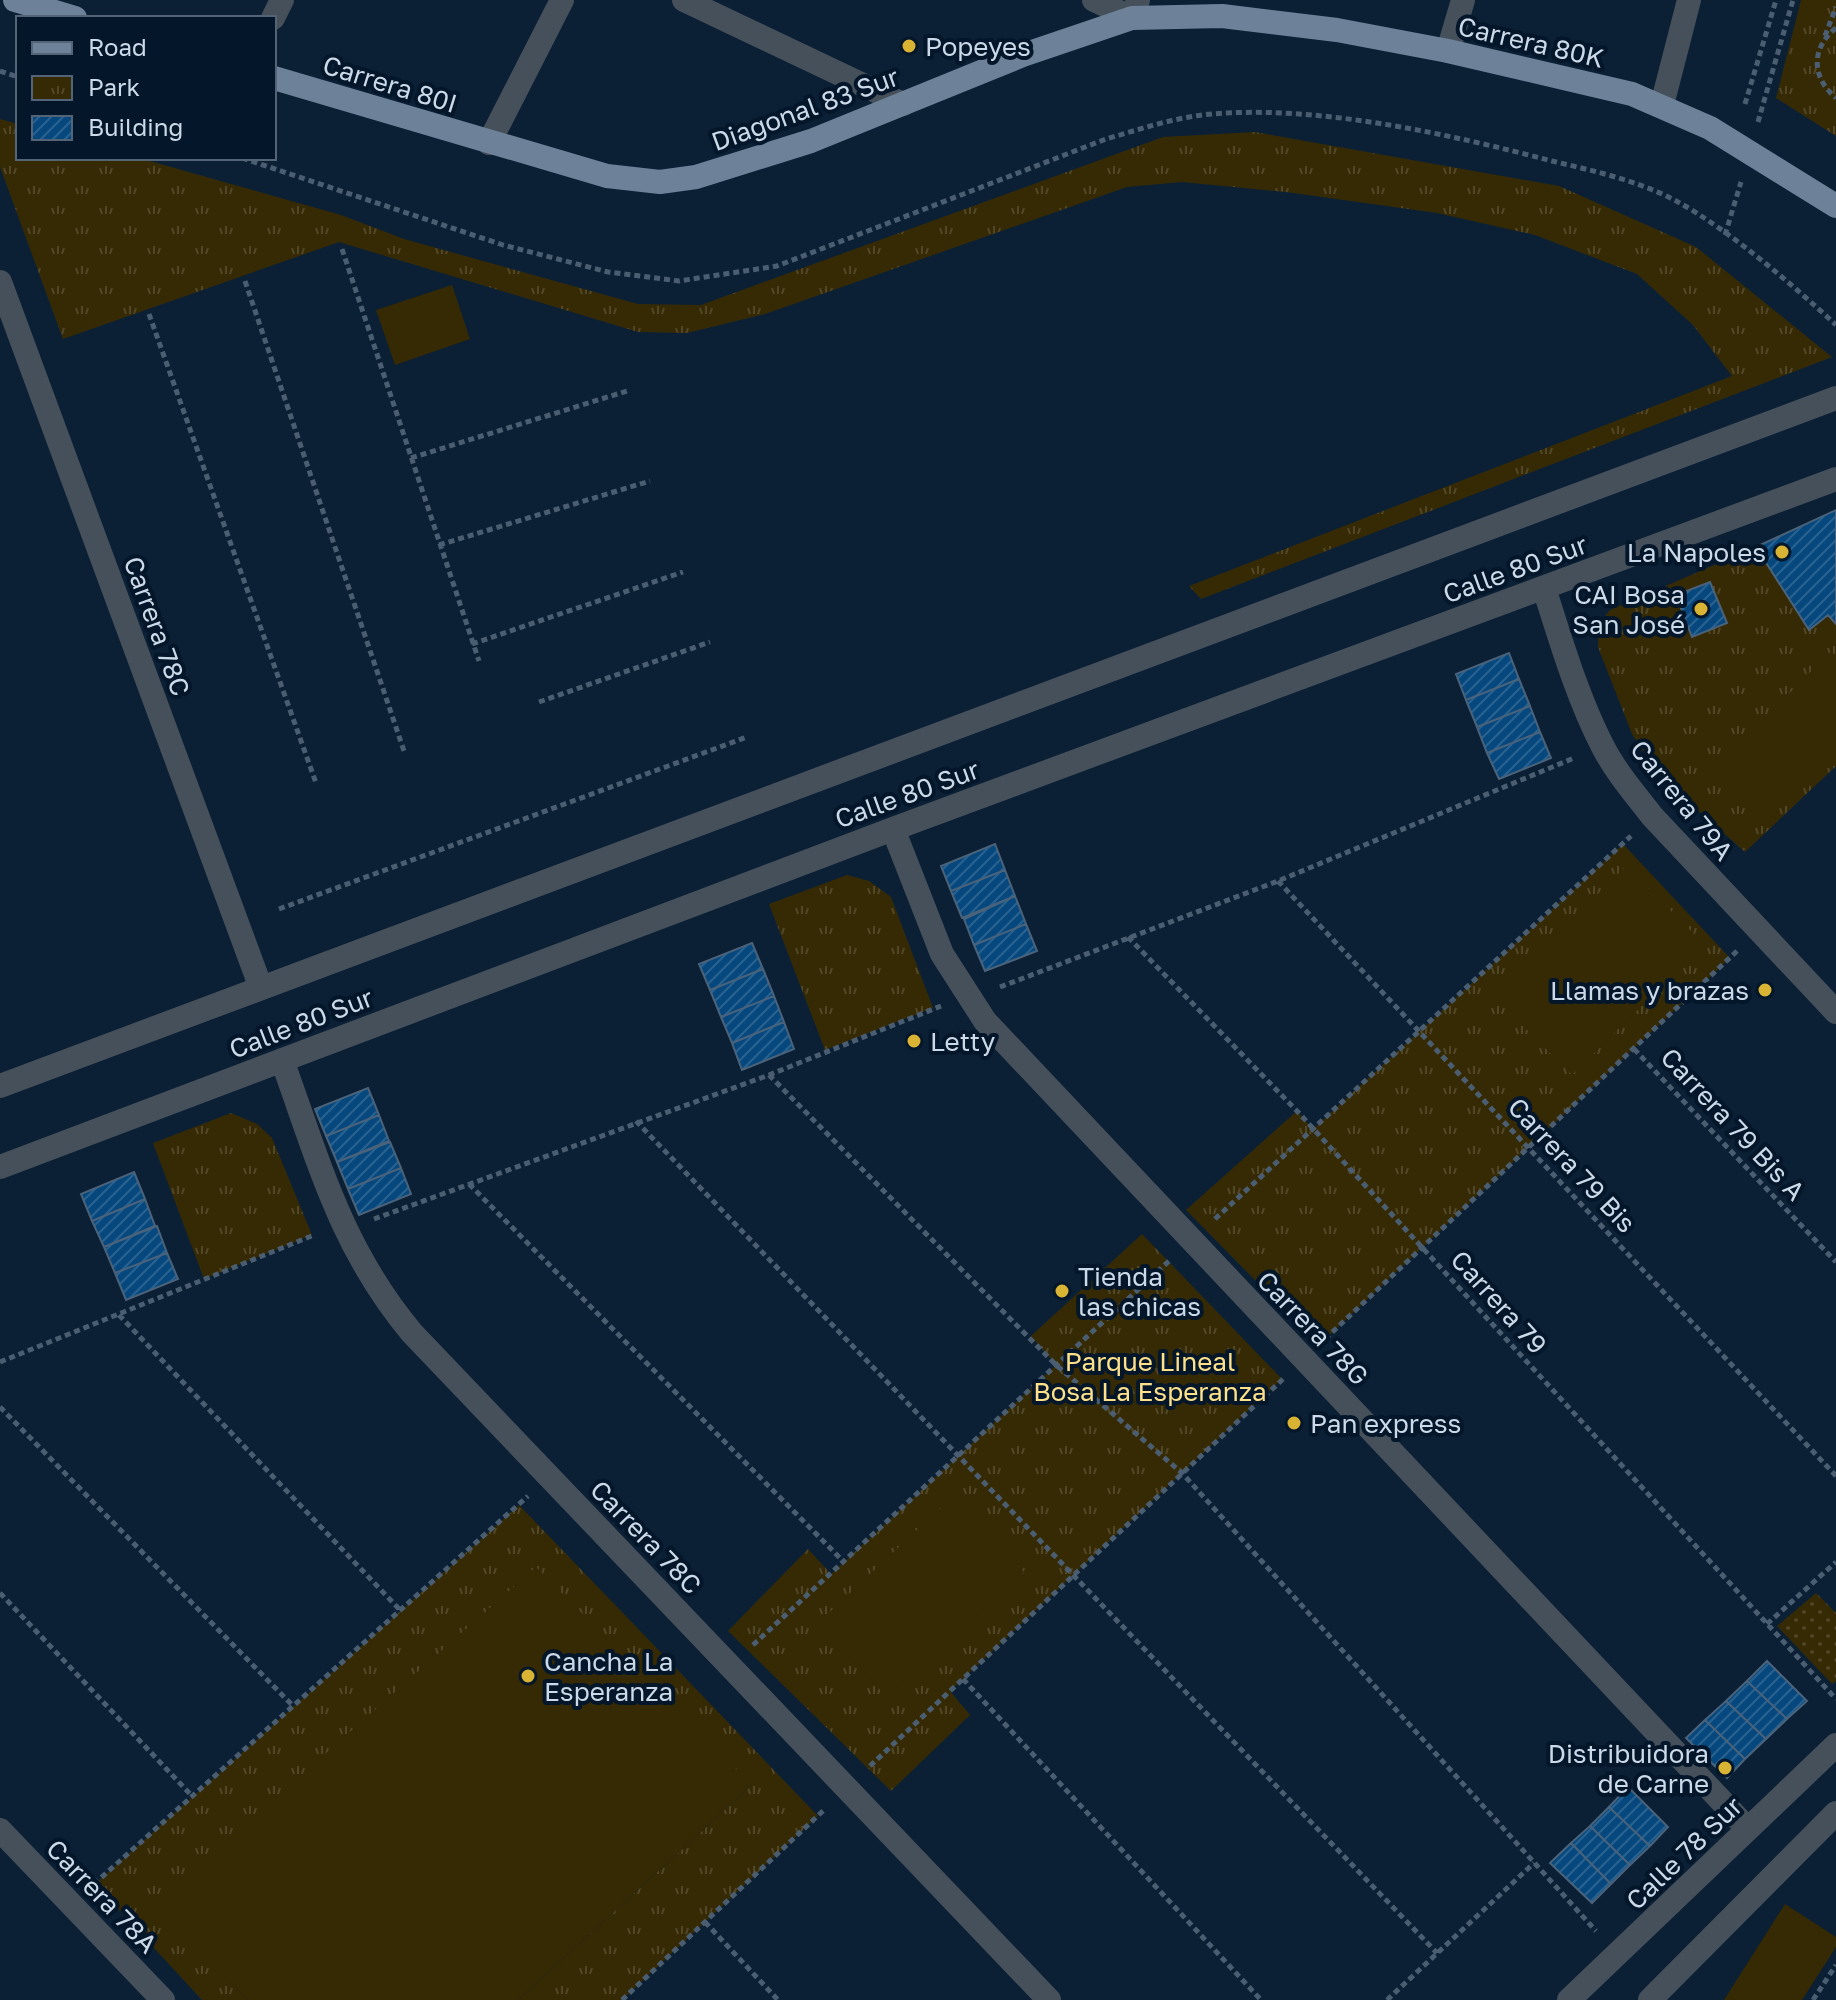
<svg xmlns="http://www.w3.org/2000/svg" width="1836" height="2000" font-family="'Golos Text',sans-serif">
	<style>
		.grass { fill: url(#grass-dots) }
		.park { fill: url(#park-tufts) }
		.pitch { fill: #362a04 }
		.building { fill: url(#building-hatch); stroke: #4a627a; stroke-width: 2 }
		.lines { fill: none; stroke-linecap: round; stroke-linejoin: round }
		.path { stroke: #4b5e71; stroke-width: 5; stroke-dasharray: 6 4; stroke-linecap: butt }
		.minor { stroke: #46505b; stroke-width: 24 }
		.major { stroke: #6d8298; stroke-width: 24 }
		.poi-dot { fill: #d9b334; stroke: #03162a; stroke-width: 3 }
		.labels { text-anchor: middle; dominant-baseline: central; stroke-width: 8; stroke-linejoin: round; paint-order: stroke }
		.street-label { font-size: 26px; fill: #ccd9e8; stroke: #03162a }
		.poi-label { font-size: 26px; fill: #ccd9e8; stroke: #03162a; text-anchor: start }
		.park-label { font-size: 26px; fill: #fee18a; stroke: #03162a }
	</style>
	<defs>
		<pattern id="grass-dots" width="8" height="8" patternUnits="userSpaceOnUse" patternTransform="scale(2)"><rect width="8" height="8" fill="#362a04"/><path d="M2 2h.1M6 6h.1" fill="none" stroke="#524829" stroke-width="1.8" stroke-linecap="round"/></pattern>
		<pattern id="park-tufts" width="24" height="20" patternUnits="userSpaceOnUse" patternTransform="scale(2)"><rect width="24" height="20" fill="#362a04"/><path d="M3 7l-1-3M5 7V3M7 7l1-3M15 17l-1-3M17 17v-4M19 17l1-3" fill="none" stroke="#524829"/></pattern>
		<pattern id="building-hatch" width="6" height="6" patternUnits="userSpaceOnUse" patternTransform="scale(2)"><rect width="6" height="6" fill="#06487e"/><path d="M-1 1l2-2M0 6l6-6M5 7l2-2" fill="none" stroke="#296290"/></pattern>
	</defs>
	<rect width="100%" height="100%" fill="#0b2035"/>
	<path class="grass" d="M 1816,1593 L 1836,1613 L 1836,1681 L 1832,1684 L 1777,1626 Z"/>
	<path class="park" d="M 1801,0 L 1836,0 L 1836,136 L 1776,98 Z
		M 0,119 L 18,124 L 18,158 L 139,158 L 341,215 L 404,239 L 638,304 L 701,305 L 1163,137 L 1255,132 L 1559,186 L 1696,247 L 1832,357 L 1201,599 L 1189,586 L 1732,376 L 1693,325 L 1637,274 L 1535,235 L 1437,213 L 1286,192 L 1182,182 L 1127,187 L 765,314 L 687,333 L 638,332 L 339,242 L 63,339 L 0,167 Z
		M 1756,547 L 1809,629 L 1828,615 L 1836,624 L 1836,766 L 1745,852 L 1659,776 L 1632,734 L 1598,647 L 1599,624 L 1610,610 Z
		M 1623,844 L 1730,958 L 1319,1345 L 1186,1210 L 1297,1111 L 1313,1129 Z
		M 847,875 L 869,881 L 891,897 L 933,1008 L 825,1050 L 769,904 Z
		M 231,1113 L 257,1124 L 272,1138 L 312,1235 L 204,1279 L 153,1143 Z
		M 1142,1234 L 1282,1379 L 950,1691 L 970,1715 L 891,1791 L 728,1631 L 808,1549 L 831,1574 L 1056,1365 L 1031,1336 Z
		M 519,1505 L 818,1816 L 622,2000 L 518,2000 L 752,1785 L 158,1902 L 248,2000 L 202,2000 L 95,1884 Z"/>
	<path class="pitch" d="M 452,285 L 470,339 L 395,365 L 376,310 Z
		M 1831,651 L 1836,656 L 1836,751 L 1765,823 L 1712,772 Z
		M 1626,866 L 1704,944 L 1572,1075 L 1494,997 Z
		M 951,1498 L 1024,1572 L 887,1697 L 818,1623 Z
		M 536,1567 L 752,1785 L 518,2000 L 248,2000 L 157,1903 Z
		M 1785,1904 L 1836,1937 L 1836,1947 L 1802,2000 L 1724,2000 Z"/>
	<path class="building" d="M 1836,510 L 1836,624 L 1828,615 L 1809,630 L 1756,547 Z
		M 1710,582 L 1727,623 L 1692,637 L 1676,595 Z
		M 1509,653 L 1519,679 L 1466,700 L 1456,674 Z
		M 1519,679 L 1530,706 L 1477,727 L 1466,700 Z
		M 1530,706 L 1540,732 L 1487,753 L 1477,727 Z
		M 1540,732 L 1551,758 L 1499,779 L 1487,753 Z
		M 995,844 L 1005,870 L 951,891 L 941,866 Z
		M 1005,870 L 1015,896 L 962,918 L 951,891 Z
		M 1015,896 L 1026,924 L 974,945 L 964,919 Z
		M 1026,924 L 1037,951 L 985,971 L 974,945 Z
		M 752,943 L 763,969 L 710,990 L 699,964 Z
		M 763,969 L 774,996 L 721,1017 L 710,990 Z
		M 774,996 L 784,1022 L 732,1043 L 721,1017 Z
		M 784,1022 L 794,1049 L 742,1070 L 732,1043 Z
		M 368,1088 L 379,1115 L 326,1136 L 315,1109 Z
		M 379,1115 L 389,1141 L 337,1162 L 326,1136 Z
		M 390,1142 L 401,1168 L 348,1189 L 337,1162 Z
		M 401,1168 L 411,1194 L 359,1215 L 348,1189 Z
		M 134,1172 L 145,1199 L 92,1221 L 81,1194 Z
		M 145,1199 L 155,1226 L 104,1247 L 92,1221 Z
		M 157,1226 L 167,1253 L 115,1273 L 104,1247 Z
		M 167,1253 L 178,1279 L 126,1300 L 115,1273 Z
		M 1767,1661 L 1807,1701 L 1787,1719 L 1747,1681 Z
		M 1747,1681 L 1787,1719 L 1766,1739 L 1726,1701 Z
		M 1726,1701 L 1766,1739 L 1745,1759 L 1705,1720 Z
		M 1705,1720 L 1745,1759 L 1727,1778 L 1686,1738 Z
		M 1628,1787 L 1668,1827 L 1650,1846 L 1609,1807 Z
		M 1609,1807 L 1650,1846 L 1630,1865 L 1590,1826 Z
		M 1590,1826 L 1630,1865 L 1611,1884 L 1571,1843 Z
		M 1571,1843 L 1611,1884 L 1592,1903 L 1550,1863 Z"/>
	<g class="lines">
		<path class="path" d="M 1836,28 C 1811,48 1811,77 1836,98
			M 1825,36 L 1836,7
			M 0,71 L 18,77
			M 1745,104 L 1776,0
			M 1758,122 L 1793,0
			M 242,158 L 503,245 L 608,272 L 679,281 L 777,266 L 1106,139 C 1141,129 1175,117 1212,114 C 1318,105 1449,134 1552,161 C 1594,171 1640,181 1678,202 C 1729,230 1793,285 1836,325
			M 1725,235 L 1741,182
			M 342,249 L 479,661
			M 245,281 L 404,751
			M 149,314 L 316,783
			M 411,458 L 627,391
			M 439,545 L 650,481
			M 472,644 L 683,572
			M 539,702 L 710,642
			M 1278,881 L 1836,1476
			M 279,909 L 747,737
			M 1128,937 L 1297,1111 L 1836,1699
			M 1000,987 L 1278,881 L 1574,758
			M 1634,1049 L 1836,1262
			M 769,1075 L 1056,1365 L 1182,1473 L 1596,1931
			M 636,1121 L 1437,1953
			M 469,1184 L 844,1562
			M 374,1219 L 769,1075 L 941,1006
			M 1215,1219 L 1631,836
			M 119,1315 L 401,1611
			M 1325,1339 L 1737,951
			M 0,1362 L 314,1235
			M 0,1407 L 293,1706
			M 0,1593 L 192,1796
			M 1767,1624 L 1836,1562
			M 753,1645 L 1169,1261
			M 963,1679 L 1261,2000
			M 870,1766 L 1283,1379
			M 94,1884 L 528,1496
			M 705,1922 L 778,2000
			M 622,2000 L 825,1809
			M 1387,2000 L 1534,1863
			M 1813,2000 L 1836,1965"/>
		<path class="minor" d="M 684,0 L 903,104
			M 1094,0 L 1132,18 L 1138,0
			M 273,18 L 282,0
			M 1448,51 L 1463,0
			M 1662,105 L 1689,0
			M 489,143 L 562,0
			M 0,282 L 261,988
			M 1544,588 C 1561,641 1577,696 1602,745 C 1615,771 1635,794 1652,816 L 1836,1012
			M 893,829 L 942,954 L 985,1021 L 1748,1829
			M 282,1060 C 319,1162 341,1248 412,1333 L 1049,2000
			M 0,1086 L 1836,398
			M 0,1167 L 893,829 L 1836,479
			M 0,1830 L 163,2000
			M 1569,2000 L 1836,1745
			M 1650,2000 L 1836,1813"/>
		<path class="major" d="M 15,0 L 75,18
			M 274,78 L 607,176 L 660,182 L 696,177 L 811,141 L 1023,55 L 1132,18 L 1222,16 L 1337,30 L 1448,51 L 1632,94 L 1710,128 L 1836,206"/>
	</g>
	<g class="poi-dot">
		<circle cx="909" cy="46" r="8"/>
		<circle cx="1782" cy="552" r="8"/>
		<circle cx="1701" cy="609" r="8"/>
		<circle cx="1765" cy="990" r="8"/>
		<circle cx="914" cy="1041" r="8"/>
		<circle cx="1062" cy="1291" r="8"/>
		<circle cx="1294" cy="1423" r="8"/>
		<circle cx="528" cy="1676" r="8"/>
		<circle cx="1725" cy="1768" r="8"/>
	</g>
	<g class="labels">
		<g class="street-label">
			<text transform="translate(1531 42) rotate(13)">Carrera 80K</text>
			<text transform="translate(390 84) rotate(17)">Carrera 80I</text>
			<text transform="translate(805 109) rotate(-20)">Diagonal 83 Sur</text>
			<text transform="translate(1515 569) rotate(-20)">Calle 80 Sur</text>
			<text transform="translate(157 626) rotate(70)">Carrera 78C</text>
			<text transform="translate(907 794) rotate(-20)">Calle 80 Sur</text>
			<text transform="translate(1682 800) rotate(51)">Carrera 79A</text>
			<text transform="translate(301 1023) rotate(-21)">Calle 80 Sur</text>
			<text transform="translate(1733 1124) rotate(47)">Carrera 79 Bis A</text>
			<text transform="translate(1572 1165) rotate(47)">Carrera 79 Bis</text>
			<text transform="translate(1499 1302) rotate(48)">Carrera 79</text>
			<text transform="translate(1313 1328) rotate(46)">Carrera 78G</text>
			<text transform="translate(646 1537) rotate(46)">Carrera 78C</text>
			<text transform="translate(1684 1853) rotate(-44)">Calle 78 Sur</text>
			<text transform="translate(102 1896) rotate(46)">Carrera 78A</text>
		</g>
		<g class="poi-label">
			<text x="925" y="46">Popeyes</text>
			<text x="1766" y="552" text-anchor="end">La Napoles</text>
			<text x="1685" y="594" text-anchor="end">CAI Bosa<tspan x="1685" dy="30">San José</tspan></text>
			<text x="1749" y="990" text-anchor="end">Llamas y brazas</text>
			<text x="930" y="1041">Letty</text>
			<text x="1078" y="1276">Tienda<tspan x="1078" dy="30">las chicas</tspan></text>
			<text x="1310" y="1423">Pan express</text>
			<text x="544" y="1661">Cancha La<tspan x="544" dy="30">Esperanza</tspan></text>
			<text x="1709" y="1753" text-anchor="end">Distribuidora<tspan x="1709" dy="30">de Carne</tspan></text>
		</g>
		<g class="park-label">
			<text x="1150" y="1361">Parque Lineal<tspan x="1150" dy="30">Bosa La Esperanza</tspan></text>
		</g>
	</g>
	<rect x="16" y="16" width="260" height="144" fill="#03162a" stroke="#536476" stroke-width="2"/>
	<rect x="32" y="42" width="40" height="12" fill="#6d8298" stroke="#536476" stroke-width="2"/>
	<text x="88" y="56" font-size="24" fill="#ccd9e8">Road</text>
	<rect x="32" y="76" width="40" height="24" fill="url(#park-tufts)" stroke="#536476" stroke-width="2"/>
	<text x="88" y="96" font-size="24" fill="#ccd9e8">Park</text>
	<rect x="32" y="116" width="40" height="24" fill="url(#building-hatch)" stroke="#536476" stroke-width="2"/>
	<text x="88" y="136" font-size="24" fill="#ccd9e8">Building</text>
</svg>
